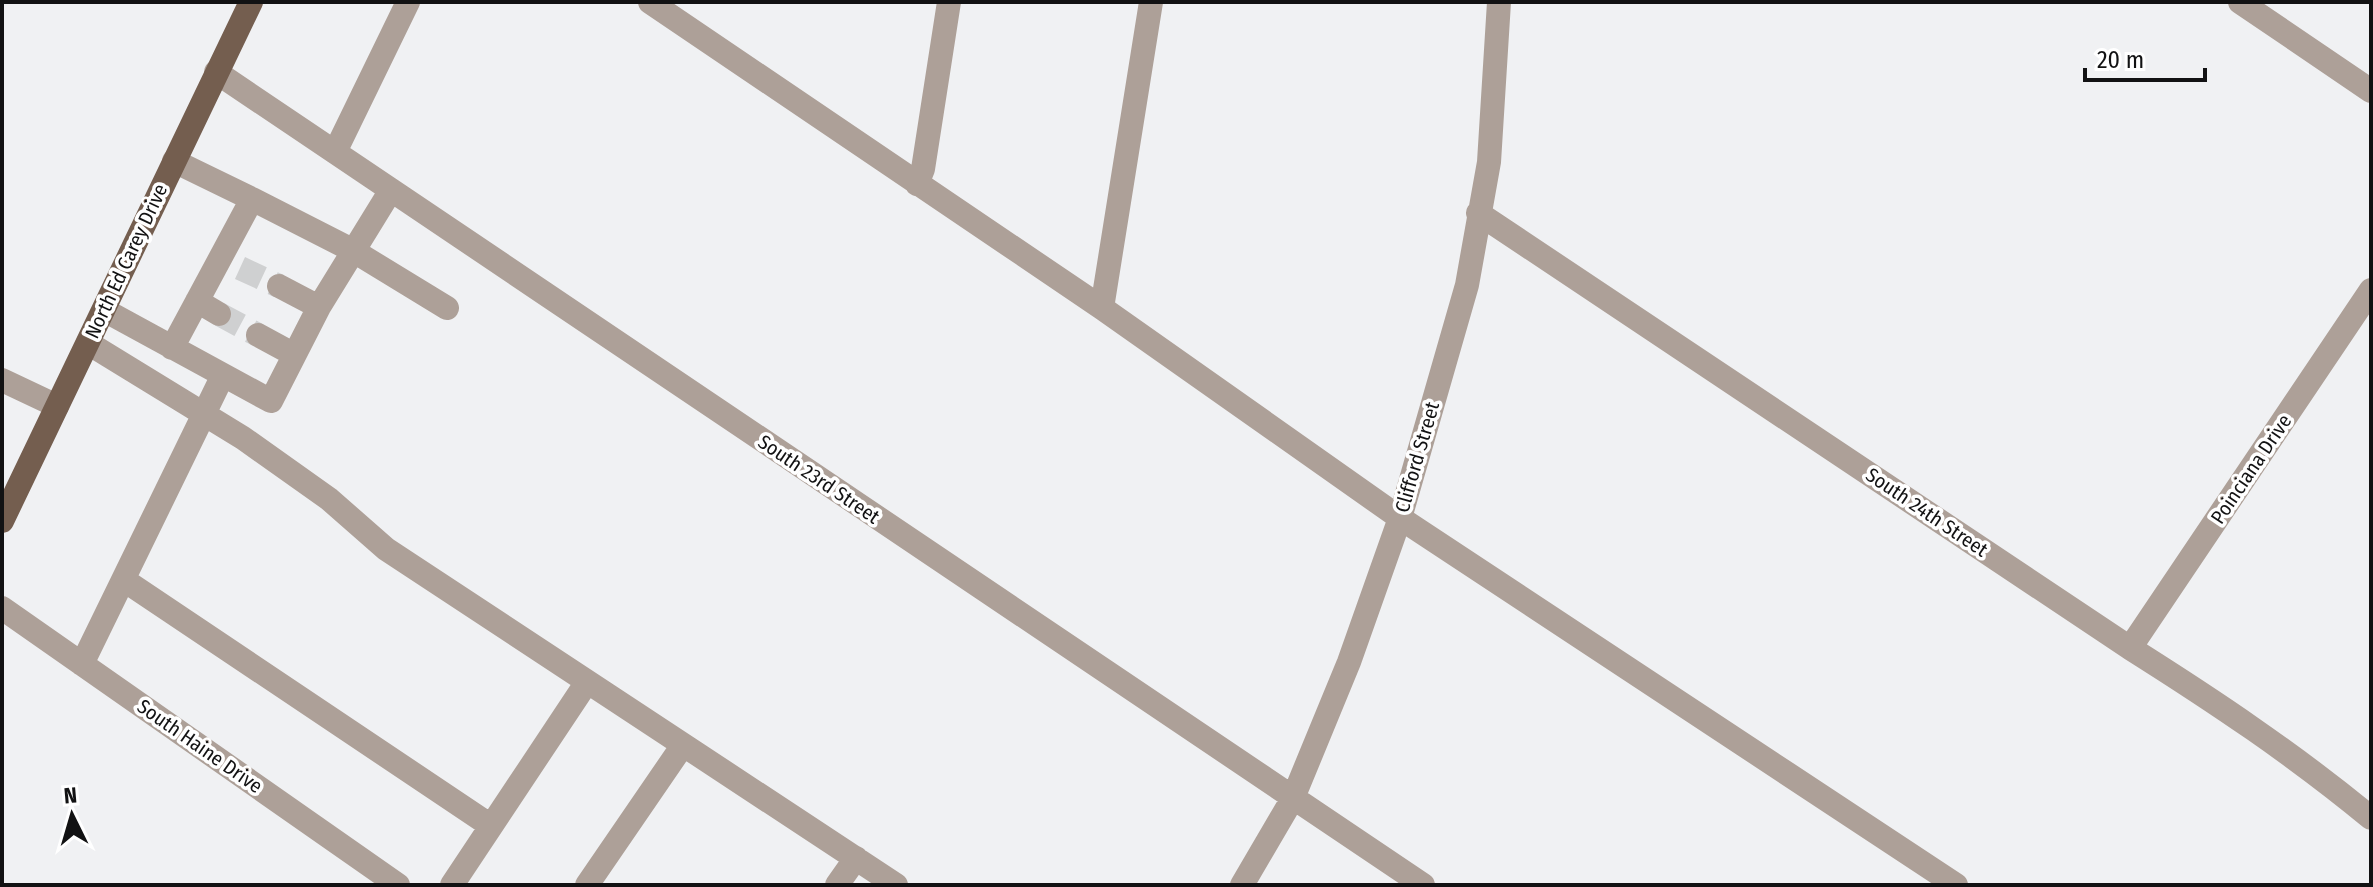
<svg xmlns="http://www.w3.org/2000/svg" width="2373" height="887" font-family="'Fira Sans Condensed',sans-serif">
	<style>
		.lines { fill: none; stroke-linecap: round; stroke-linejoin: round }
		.minor-tunnel { stroke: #cfd0d1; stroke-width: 24; stroke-dasharray: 24 12; stroke-linecap: butt }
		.minor { stroke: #ada098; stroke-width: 24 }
		.major { stroke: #745e4f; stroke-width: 24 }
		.labels { text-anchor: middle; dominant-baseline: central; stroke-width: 7; stroke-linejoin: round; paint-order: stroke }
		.street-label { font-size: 20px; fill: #121213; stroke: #fff }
	</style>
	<rect width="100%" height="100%" fill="#f0f1f3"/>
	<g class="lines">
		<path class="minor-tunnel" d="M 240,268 L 279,286
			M 219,314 L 258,335"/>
		<path class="minor" d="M 650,2 L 1102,308 L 1400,518 L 1956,885
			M 2240,2 L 2371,91
			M 216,72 L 1423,885
			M 335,152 L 408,2
			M 174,161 L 252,199
			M 917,184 L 923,169 L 949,2
			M 1478,213 L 2130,648 C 2214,701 2295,755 2371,818
			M 279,286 L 319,307
			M 197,301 L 219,314
			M 1102,308 L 1151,2
			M 104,310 L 271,401 L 319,307 L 391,190
			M 258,335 L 293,354
			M 88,343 L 243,438 L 329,499 L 386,549 L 896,885
			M 172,348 L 252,199 L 352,250 L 447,308
			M 2,380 L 57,406
			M 124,580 L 491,826
			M 2,608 L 398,885
			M 2130,648 L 2371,290
			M 82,664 L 223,375
			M 452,885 L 587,682
			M 587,885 L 683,745
			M 837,885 L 856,858
			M 1242,885 L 1293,798 L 1349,662 L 1400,518 L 1467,285 L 1489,162 L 1499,2"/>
		<path class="major" d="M 2,521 L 251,2"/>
	</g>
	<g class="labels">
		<g class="street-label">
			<text transform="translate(126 261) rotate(-65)">North Ed Carey Drive</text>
			<text transform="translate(1417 457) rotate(-74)">Clifford Street</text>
			<text transform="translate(2251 469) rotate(-56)">Poinciana Drive</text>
			<text transform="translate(819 479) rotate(34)">South 23rd Street</text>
			<text transform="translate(1927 512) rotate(34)">South 24th Street</text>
			<text transform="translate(200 746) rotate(35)">South Haine Drive</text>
		</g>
	</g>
	<rect width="2373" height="887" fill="none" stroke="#121213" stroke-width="8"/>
	<g transform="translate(72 815) rotate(355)" stroke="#ffffff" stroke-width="6" paint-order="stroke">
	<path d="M0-6L14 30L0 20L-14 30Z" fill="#121213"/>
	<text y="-12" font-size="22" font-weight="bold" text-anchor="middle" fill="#121213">N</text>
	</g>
	<path d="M2085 68v12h120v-12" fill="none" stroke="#121213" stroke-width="4"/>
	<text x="2097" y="68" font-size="24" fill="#121213" stroke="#ffffff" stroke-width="6" paint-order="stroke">20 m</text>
</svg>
